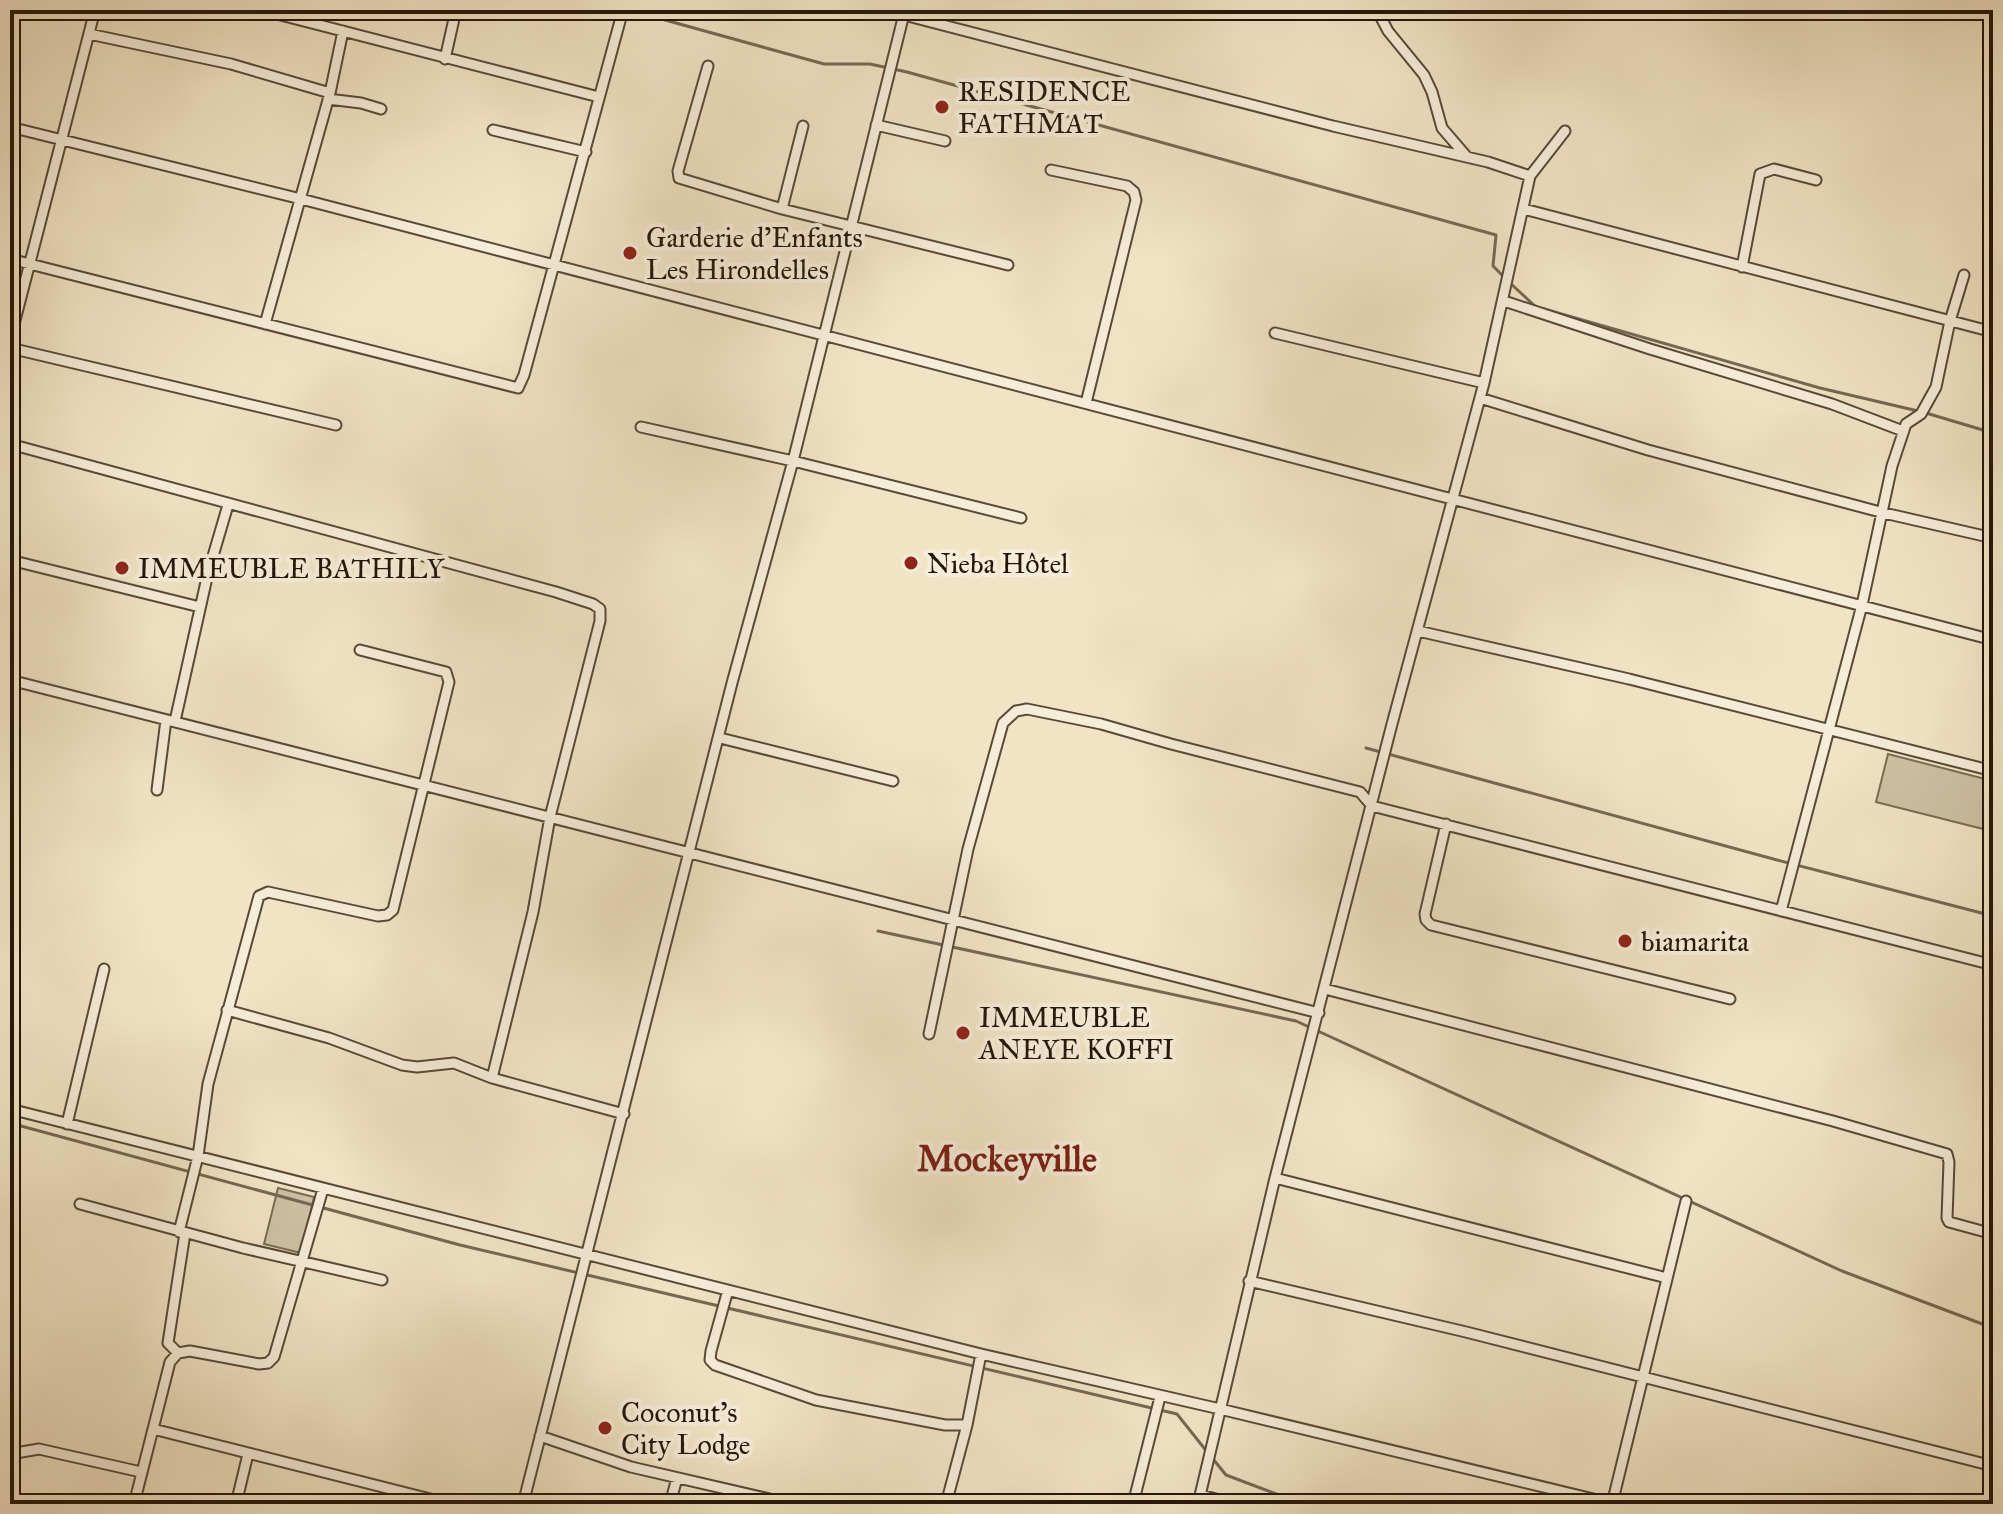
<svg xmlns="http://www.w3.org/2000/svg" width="2003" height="1514" font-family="'IM FELL Great Primer',serif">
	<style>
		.green { fill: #cec1a5; stroke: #7a6c56; stroke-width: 2 }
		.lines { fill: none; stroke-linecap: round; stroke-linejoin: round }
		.stream { stroke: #766853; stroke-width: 3 }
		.minor-casing { stroke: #584a37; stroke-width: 13 }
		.minor { stroke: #f6edd9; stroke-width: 9 }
		.poi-dot { fill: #8f2418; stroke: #f6edd9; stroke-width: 3 }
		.labels { text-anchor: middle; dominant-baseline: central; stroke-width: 8; stroke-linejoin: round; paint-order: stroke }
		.poi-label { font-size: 28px; fill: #251608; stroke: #f6edd9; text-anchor: start }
		.district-label { font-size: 36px; font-weight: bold; fill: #7a1f14; stroke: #f6edd9 }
	</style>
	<rect width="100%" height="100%" fill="#f1e4c5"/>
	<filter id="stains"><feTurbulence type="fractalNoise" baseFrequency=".0025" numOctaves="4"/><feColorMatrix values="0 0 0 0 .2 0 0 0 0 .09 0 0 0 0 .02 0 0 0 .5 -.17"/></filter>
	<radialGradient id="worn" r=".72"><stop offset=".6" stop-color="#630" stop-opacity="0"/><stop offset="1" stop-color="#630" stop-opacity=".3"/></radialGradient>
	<path class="green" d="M 1888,754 L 1993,781 L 1983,829 L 1876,802 Z
		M 278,1188 L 314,1197 L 301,1253 L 264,1244 Z"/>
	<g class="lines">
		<path class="stream" d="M 629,10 L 824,64 L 870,64 L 907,72 L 1496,235 L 1493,266 L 1504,277
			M 1510,283 L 1536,307
			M 1544,309 L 1820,388 L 1918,411
			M 1926,413 L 1993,433
			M 1366,748 L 1777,860 L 1993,916
			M 878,931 L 1296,1021 L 1842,1271 L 1993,1328
			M 10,1123 L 460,1245 L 1177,1414 L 1208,1453
			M 1213,1459 L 1226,1475 L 1303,1504"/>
		<defs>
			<path id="minor" d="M 261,10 L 599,97
				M 1377,10 L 1388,31 L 1424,75 L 1432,92 L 1442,128 L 1467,157
				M 904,15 L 1333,126 L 1488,162 L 1530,176
				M 89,34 L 231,64 L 330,93
				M 445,59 L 456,10
				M 708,66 L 678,171 L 679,178 L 782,209 L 1008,265
				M 328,99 L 361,103 L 381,109
				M 876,125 L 945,141
				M 10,127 L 301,199 L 1993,640
				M 493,130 L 586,152
				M 1051,170 L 1127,186 L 1134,192 L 1136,200 L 1086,403
				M 782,209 L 803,126
				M 1524,209 L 1993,332
				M 10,259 L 518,388 L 524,375 L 623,10
				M 1742,267 L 1760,174 L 1774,169 L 1816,180
				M 1504,301 L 1650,349 L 1832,404 L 1903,431
				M 265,324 L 330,93 L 343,31
				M 1275,333 L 1484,383
				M 10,340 L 95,10
				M 10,348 L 336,425
				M 1480,398 L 1648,450 L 1884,513 L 1993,538
				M 641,427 L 793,461 L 1021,518
				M 10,444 L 556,592 L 593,604 L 600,609 L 600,621 L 550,817 L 533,912 L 492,1078 L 624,1114
				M 10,560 L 200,607
				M 1418,631 L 1629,679 L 1993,771
				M 10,680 L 1319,1013
				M 175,721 L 208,573 L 228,505
				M 720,738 L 893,781
				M 157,790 L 166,720
				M 1446,824 L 1425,914 L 1426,920 L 1431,925 L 1730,999
				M 1781,911 L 1862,605 L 1892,466 L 1906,424 L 1921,414 L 1936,387 L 1950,321 L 1964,275
				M 1325,989 L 1833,1121 L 1947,1154 L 1949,1162 L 1947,1218 L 1949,1222 L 1993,1234
				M 227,1010 L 329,1038 L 402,1065 L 417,1067 L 454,1063 L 492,1078
				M 929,1034 L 968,849 L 1003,723 L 1016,711 L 1027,709 L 1101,724 L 1171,744 L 1360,792 L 1372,806 L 1993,965
				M 10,1109 L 981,1354 L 1220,1409 L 1610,1503
				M 67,1124 L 104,969
				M 1275,1178 L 1667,1278
				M 80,1204 L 243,1248 L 382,1280
				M 179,1232 L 198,1156 L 208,1084 L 259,896 L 268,892 L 378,916 L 387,915 L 393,910 L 449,682 L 446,672 L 360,650
				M 1249,1281 L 1466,1332 L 1993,1466
				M 728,1290 L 711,1351 L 710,1360 L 715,1365 L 816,1400 L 945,1425 L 967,1425
				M 178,1353 L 168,1343 L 185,1233
				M 153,1429 L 450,1504
				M 540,1436 L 631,1467 L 791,1504
				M 10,1454 L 39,1449 L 141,1472
				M 1201,1495 L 1234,1504
				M 134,1504 L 170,1362 L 178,1353 L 190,1351 L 259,1364 L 268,1363 L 274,1357 L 323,1189
				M 236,1504 L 248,1454
				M 523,1504 L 732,683 L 793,461 L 905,10
				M 670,1504 L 677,1478
				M 946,1504 L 967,1425 L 981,1354
				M 1133,1504 L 1160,1397
				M 1198,1504 L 1275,1178 L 1392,724 L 1484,383 L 1530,176 L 1565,131
				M 1612,1504 L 1686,1201"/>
		</defs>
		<use href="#minor" class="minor-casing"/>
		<use href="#minor" class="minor"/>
	</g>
	<g class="poi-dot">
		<circle cx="942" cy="107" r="8"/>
		<circle cx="630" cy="253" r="8"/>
		<circle cx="911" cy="563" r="8"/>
		<circle cx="122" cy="568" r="8"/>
		<circle cx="1625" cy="941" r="8"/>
		<circle cx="963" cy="1033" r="8"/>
		<circle cx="605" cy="1428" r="8"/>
	</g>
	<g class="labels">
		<g class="poi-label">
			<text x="958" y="91">RESIDENCE<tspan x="958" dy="32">FATHMAT</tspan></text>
			<text x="646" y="237">Garderie d'Enfants<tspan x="646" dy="32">Les Hirondelles</tspan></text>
			<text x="927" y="563">Nieba Hôtel</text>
			<text x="138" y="568">IMMEUBLE BATHILY</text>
			<text x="1641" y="941">biamarita</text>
			<text x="979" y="1017">IMMEUBLE<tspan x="979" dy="32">ANEYE KOFFI</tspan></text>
			<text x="621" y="1412">Coconut’s<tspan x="621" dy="32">City Lodge</tspan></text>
		</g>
		<g class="district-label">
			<text x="1007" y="1159">Mockeyville</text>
		</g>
	</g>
	<rect width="2003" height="1514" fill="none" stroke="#f1e4c5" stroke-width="40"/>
	<rect x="12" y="12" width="1979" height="1490" fill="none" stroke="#251608" stroke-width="4"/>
	<rect x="20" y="20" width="1963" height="1474" fill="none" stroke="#251608" stroke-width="2"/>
	<rect width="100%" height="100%" filter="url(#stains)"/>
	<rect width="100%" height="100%" fill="url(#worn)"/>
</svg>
